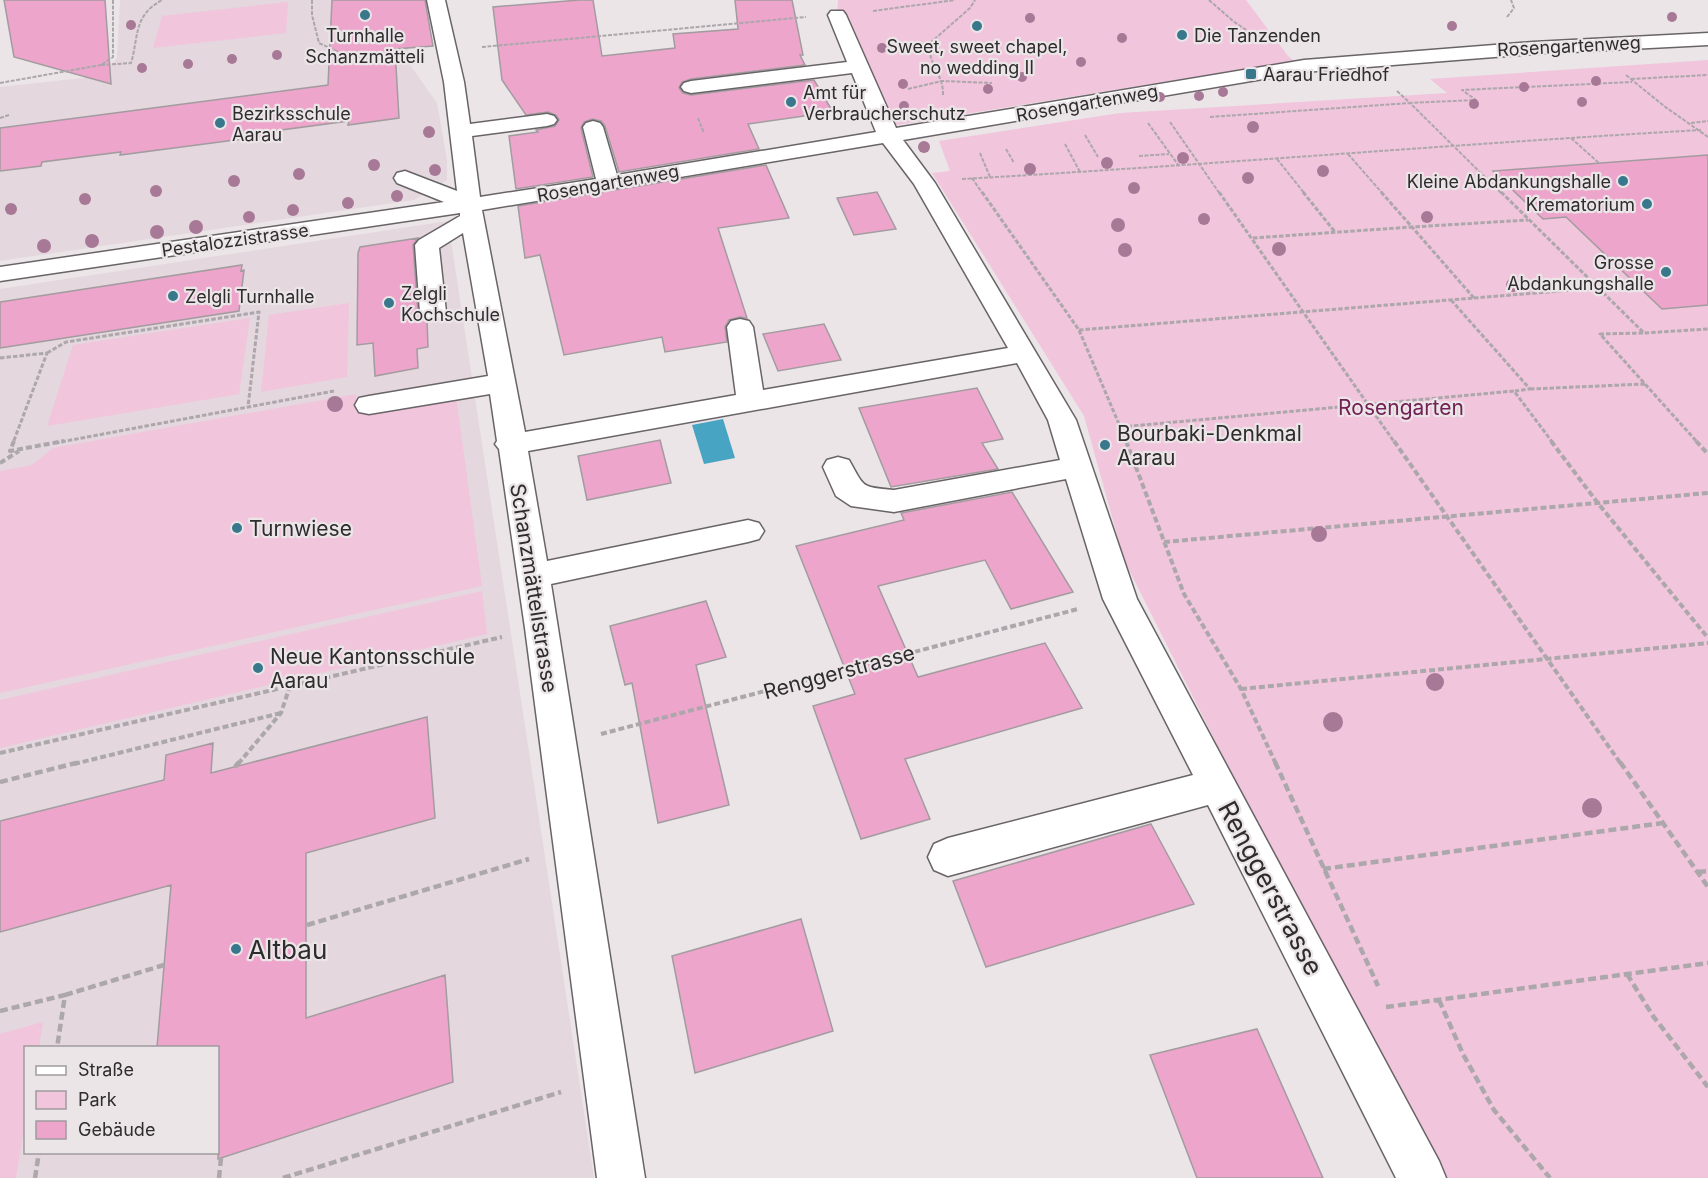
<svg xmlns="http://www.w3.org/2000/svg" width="1708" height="1178" font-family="Inter,sans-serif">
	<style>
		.built { fill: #e4d7dd; fill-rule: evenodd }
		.green { fill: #f1c5dc }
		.water { fill: #47a4c2 }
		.building { fill: #eda5cc; stroke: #a29c9f; stroke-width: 1.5 }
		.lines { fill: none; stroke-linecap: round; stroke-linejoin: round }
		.minor-casing { stroke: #696467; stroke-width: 3 }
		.path-far3 { stroke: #aca7aa; stroke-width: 2; stroke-dasharray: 4 1.5; stroke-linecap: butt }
		.path-far2 { stroke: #aca7aa; stroke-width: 3; stroke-dasharray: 4.5 2; stroke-linecap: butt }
		.path-far1 { stroke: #aca7aa; stroke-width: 4; stroke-dasharray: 6 3; stroke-linecap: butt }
		.path { stroke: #aca7aa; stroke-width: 4.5; stroke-dasharray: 8 4; stroke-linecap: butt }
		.minor { fill: #fff; fill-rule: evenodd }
		.tree { fill: #a87997 }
		.poi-dot { fill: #38778c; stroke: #ebe5e8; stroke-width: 2 }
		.labels { text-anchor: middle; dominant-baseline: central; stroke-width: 4.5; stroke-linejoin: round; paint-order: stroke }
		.far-poi-label { font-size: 18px; fill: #2e2c2d; stroke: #ebe5e8; text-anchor: start }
		.far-street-label { font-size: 18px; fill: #2e2c2d; stroke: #ebe5e8 }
		.park-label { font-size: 21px; fill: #722154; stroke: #ebe5e8 }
		.poi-label { font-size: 21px; fill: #2e2c2d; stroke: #ebe5e8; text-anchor: start }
		.street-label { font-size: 21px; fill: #2e2c2d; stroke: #ebe5e8 }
		.near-street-label { font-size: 26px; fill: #2e2c2d; stroke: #ebe5e8 }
		.near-poi-label { font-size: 26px; fill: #2e2c2d; stroke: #ebe5e8; text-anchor: start }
	</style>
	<rect width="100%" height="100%" fill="#ebe5e8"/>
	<path class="built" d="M 120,0 L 407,0 L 408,62 L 437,103 L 447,160 L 447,180 L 414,200 L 0,261 L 0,87 L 101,76 L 117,58 Z
		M 448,221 L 594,1178 L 0,1178 L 0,289 ZM 26,1048 L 218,1048 L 218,1152 L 26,1152 Z"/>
	<path class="green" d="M 838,0 L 1246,0 L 1288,56 L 1295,62 L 1273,64 L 891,126 L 837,15 Z
		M 288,2 L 286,33 L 153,48 L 162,16 Z
		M 1708,60 L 1708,1178 L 1441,1178 L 1368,1044 L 1124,560 L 1084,416 L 932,173 L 950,171 L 939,141 L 1120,113 L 1447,93 L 1430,79 Z
		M 349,303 L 347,377 L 261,392 L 269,315 Z
		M 250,318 L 239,394 L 47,426 L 73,345 Z
		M 356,394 L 356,412 L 456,396 L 482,586 L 0,693 L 0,471 L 32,465 L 53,448 Z
		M 482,591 L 487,634 L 0,748 L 0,700 Z
		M 43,1022 L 39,1047 L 26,1048 L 25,1122 L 16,1178 L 0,1178 L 0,1034 Z"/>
	<path class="water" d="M 723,419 L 735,458 L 704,464 L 692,425 Z"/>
	<path class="building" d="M 4,0 L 105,0 L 111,84 L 14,57 Z
		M 332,0 L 425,0 L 433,46 L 395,49 L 399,118 L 348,125 L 349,121 L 274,131 L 274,135 L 120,155 L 121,152 L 42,162 L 41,166 L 0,171 L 0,128 L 328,85 Z
		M 579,0 L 593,0 L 602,56 L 675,48 L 673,34 L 738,29 L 735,0 L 792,0 L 803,55 L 800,55 L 805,65 L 691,79 L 682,82 L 679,88 L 683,93 L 691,95 L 814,80 L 833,112 L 748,124 L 759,149 L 619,172 L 605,126 L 601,121 L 592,119 L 584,122 L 581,128 L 593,177 L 516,189 L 509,136 L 538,132 L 536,130 L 555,126 L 559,120 L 556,115 L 548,112 L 526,115 L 502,80 L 493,7 Z
		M 1708,155 L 1708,305 L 1662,309 L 1566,217 L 1543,219 L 1493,171 Z
		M 766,165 L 789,218 L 718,228 L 747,318 L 740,317 L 729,320 L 725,327 L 727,342 L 665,352 L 662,337 L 564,355 L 540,255 L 525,258 L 518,206 Z
		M 877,192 L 896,229 L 854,235 L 837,198 Z
		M 418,238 L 413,245 L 418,312 L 427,320 L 428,347 L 417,349 L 418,368 L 375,376 L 373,343 L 357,345 L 358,253 L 360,247 Z
		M 242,265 L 241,271 L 244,270 L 239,311 L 0,348 L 0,302 Z
		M 824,324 L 841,360 L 778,371 L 763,334 Z
		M 977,388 L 1003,439 L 982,443 L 998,469 L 891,487 L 859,408 Z
		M 660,440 L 671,483 L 587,500 L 578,456 Z
		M 1012,492 L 1073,592 L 1011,609 L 985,560 L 878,586 L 918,677 L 1045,643 L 1082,708 L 905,759 L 930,819 L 861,839 L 813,706 L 855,694 L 796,546 L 904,520 L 901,513 Z
		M 706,601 L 726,657 L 696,665 L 729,805 L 658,823 L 632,683 L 625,685 L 610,626 Z
		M 427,717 L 435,818 L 306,853 L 306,1018 L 445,975 L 453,1082 L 218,1159 L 218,1047 L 157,1047 L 171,885 L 0,932 L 0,821 L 164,780 L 166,755 L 213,743 L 211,773 Z
		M 1151,824 L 1194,904 L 986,967 L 953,881 Z
		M 801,919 L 833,1031 L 695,1073 L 672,956 Z
		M 1257,1029 L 1323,1178 L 1197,1178 L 1150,1055 Z"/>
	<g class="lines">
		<defs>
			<path id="minor" d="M 427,0 L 445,0 L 464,82 L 470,124 L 547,114 L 554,116 L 557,120 L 554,124 L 547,126 L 472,136 L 480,197 L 596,179 L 583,127 L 586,123 L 593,121 L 600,123 L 603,127 L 617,175 L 876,132 L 852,73 L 691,93 L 684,91 L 681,87 L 684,83 L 691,81 L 847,62 L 828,15 L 831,11 L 843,11 L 846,15 L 896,128 L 1304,60 L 1533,42 L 1708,33 L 1708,45 L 1533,54 L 1304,72 L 903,140 L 935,183 L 1076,420 L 1137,599 L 1439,1161 L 1446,1178 L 1396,1178 L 1208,805 L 948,876 L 934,870 L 928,857 L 934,844 L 948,838 L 1193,775 L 1103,599 L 1066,479 L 894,512 L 851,506 L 836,496 L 823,467 L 827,460 L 838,457 L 849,460 C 865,488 860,487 894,490 L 1060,460 L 1048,420 L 1017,363 L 528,451 L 547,561 L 748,520 L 759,523 L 764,531 L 759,539 L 748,542 L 551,584 L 645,1178 L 597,1178 L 525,628 L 499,449 L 495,444 L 497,441 L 490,394 L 369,414 L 359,412 L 355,405 L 359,398 L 369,396 L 488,376 L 463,233 L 439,248 L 446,312 L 442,317 L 433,320 L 424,317 L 420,312 L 415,245 L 419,240 L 460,216 L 460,213 L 0,281 L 0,267 L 444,202 L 397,183 L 394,178 L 397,173 L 405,171 L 457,191 L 444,82 ZM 883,143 L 914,184 L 1008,348 L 763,390 L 753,327 L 749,321 L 740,319 L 731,321 L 727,327 L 736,395 L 525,432 L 482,210 Z"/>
		</defs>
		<use href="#minor" class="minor-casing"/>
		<path class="path-far3" d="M 113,0 L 113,57 L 101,65 L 131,63 C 139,36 133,16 162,0
			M 312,0 L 312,15 L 319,43 L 360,62
			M 1209,0 L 1233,21 L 1262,41
			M 873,11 L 955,0
			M 1507,17 L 1514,8 L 1511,0
			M 482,47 L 806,17
			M 392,58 L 412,55
			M 1626,75 L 1664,106 L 1708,137
			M 1631,79 L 1708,75
			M 0,83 L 101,65
			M 908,89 L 942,81 L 992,83
			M 1397,91 L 1410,103 L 1476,100 L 1462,90 L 1632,82
			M 943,95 C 944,76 928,63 929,44 L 970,8 L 975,0
			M 1210,117 L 1410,103 L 1502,194
			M 0,118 L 9,115
			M 698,118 L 704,133
			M 1170,122 L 1220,194
			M 1148,123 L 1179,166
			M 1691,123 L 1708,121
			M 1085,135 L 1098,157
			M 1571,138 L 1599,163
			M 1065,144 L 1080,172
			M 1006,149 L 1014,163
			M 980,153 L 990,177
			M 1348,154 L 1383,194
			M 1139,156 L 1169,154
			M 1277,159 L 1305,194
			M 972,178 L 983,194
			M 962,179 C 1209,165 1454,144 1701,130"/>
		<path class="path-far2" d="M 982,192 L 1079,330 L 1127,443
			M 1219,192 L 1395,443
			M 1303,192 L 1335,232
			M 1501,192 L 1644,333 L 1708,329
			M 1253,238 L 1412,227 L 1381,192
			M 1474,298 L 1598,288
			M 1451,300 L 1530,389 L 1515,391
			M 1079,330 L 1474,298 L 1412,227 L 1528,220
			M 1643,333 L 1600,334 L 1698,443
			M 47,353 L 66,342 L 259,312 L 248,407
			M 0,358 L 47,353 L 13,443
			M 1530,389 L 1645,384
			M 1121,427 L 1514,391 L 1553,443
			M 55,443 L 334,391"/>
		<path class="path-far1" d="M 14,441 L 10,451 L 64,441
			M 1126,441 L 1184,594 L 1241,689 L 1276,764
			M 1394,441 L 1621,764
			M 1551,441 L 1597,502 L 1708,638
			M 1696,441 L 1708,454
			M 0,463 L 19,451
			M 1164,542 L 1708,493
			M 1241,689 L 1708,643
			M 601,734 L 1078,609
			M 0,753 L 502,637
			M 74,764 L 281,713
			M 238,764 L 281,713 L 290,686"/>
		<path class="path" d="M 1275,762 L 1378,986
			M 1620,762 L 1708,887
			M 235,767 L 239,762
			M 0,782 L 80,762
			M 1323,869 L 1663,823
			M 1698,872 L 1708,871
			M 307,925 L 529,859
			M 1627,974 L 1653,1016 L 1708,1087
			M 65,995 L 164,965
			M 1439,1000 L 1463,1054 L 1494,1110 L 1550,1178
			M 1386,1007 L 1708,963
			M 0,1011 L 65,995 L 57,1048
			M 35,1178 L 39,1152
			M 219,1178 L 221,1158
			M 283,1178 L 561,1092"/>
		<use href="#minor" class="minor"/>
	</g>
	<g class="tree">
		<circle cx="1672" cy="17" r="5"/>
		<circle cx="1030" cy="18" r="5"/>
		<circle cx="131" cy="25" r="5"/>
		<circle cx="1452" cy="26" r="5"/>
		<circle cx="1122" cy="38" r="5"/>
		<circle cx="882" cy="48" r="5"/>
		<circle cx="277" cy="55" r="5"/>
		<circle cx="232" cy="59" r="5"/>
		<circle cx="1081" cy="62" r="5"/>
		<circle cx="188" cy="64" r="5"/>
		<circle cx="142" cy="68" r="5"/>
		<circle cx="1022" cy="77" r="5"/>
		<circle cx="1596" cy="81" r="5"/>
		<circle cx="903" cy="84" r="5"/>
		<circle cx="1524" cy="87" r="5"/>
		<circle cx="988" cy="89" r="5"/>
		<circle cx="1223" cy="92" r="5"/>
		<circle cx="1199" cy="96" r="5"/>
		<circle cx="1160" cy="97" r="5"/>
		<circle cx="1582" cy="102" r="5"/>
		<circle cx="1474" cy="104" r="5"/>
		<circle cx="904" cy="106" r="5"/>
		<circle cx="1253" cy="127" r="6"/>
		<circle cx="429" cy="132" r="6"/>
		<circle cx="924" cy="147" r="6"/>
		<circle cx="1183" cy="158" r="6"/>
		<circle cx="1107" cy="163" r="6"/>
		<circle cx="374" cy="165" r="6"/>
		<circle cx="1030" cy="169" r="6"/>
		<circle cx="435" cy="170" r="6"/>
		<circle cx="1323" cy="171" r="6"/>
		<circle cx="299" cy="174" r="6"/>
		<circle cx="1248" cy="178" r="6"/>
		<circle cx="234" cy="181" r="6"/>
		<circle cx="1134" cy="188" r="6"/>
		<circle cx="156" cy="191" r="6"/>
		<circle cx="397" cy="196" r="6"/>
		<circle cx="85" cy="199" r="6"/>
		<circle cx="348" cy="203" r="6"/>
		<circle cx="11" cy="209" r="6"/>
		<circle cx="293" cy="210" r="6"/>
		<circle cx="249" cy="217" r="6"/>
		<circle cx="1427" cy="217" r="6"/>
		<circle cx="1204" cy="219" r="6"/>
		<circle cx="1118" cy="225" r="7"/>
		<circle cx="196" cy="227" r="7"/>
		<circle cx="157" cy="232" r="7"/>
		<circle cx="92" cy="241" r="7"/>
		<circle cx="44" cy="246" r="7"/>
		<circle cx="1279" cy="249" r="7"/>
		<circle cx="1125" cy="250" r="7"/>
		<circle cx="1513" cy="285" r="7"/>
		<circle cx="335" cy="404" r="8"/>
		<circle cx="1319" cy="534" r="8"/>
		<circle cx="1435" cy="682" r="9"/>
		<circle cx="1333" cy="722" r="10"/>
		<circle cx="1592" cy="808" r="10"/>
	</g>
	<g class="poi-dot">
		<circle cx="365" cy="15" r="6"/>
		<circle cx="977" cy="26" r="6"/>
		<circle cx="1182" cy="35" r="6"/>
		<rect x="1245" y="68" width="12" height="12" rx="3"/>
		<circle cx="791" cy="102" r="6"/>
		<circle cx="220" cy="123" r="6"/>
		<circle cx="1623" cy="181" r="6"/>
		<circle cx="1647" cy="204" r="6"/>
		<circle cx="1666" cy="272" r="6"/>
		<circle cx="173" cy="296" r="6"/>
		<circle cx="389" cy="303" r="6"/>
		<circle cx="1105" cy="445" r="6"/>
		<circle cx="237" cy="528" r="6"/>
		<circle cx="258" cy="668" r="6"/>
		<circle cx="236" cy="949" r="6"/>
	</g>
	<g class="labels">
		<g class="far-poi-label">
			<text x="365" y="35" text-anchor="middle">Turnhalle<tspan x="365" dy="21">Schanzmätteli</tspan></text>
			<text x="1194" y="35">Die Tanzenden</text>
			<text x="977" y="46" text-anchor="middle">Sweet, sweet chapel,<tspan x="977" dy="21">no wedding II</tspan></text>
			<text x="1263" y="74">Aarau Friedhof</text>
			<text x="803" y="92">Amt für<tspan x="803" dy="21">Verbraucherschutz</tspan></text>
			<text x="232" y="113">Bezirksschule<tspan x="232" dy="21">Aarau</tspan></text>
			<text x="1611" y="181" text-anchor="end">Kleine Abdankungshalle</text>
			<text x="1635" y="204" text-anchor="end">Krematorium</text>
			<text x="1654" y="262" text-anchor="end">Grosse<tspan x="1654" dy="21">Abdankungshalle</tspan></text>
			<text x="401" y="293">Zelgli<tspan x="401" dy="21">Kochschule</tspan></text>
			<text x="185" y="296">Zelgli Turnhalle</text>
		</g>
		<g class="far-street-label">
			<text transform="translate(1569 46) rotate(-3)">Rosengartenweg</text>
			<text transform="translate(1087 103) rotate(-10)">Rosengartenweg</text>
			<text transform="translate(608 183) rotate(-10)">Rosengartenweg</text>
			<text transform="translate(235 240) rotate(-8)">Pestalozzistrasse</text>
		</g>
		<g class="park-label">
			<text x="1401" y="407">Rosengarten</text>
		</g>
		<g class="poi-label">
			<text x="1117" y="433">Bourbaki-Denkmal<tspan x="1117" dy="24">Aarau</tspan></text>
			<text x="249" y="528">Turnwiese</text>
			<text x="270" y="656">Neue Kantonsschule<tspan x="270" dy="24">Aarau</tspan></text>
		</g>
		<g class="street-label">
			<text transform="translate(534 588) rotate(81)">Schanzmättelistrasse</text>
			<text transform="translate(839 672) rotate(-15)">Renggerstrasse</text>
		</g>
		<g class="near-street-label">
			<text transform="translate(1271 888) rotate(62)">Renggerstrasse</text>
		</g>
		<g class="near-poi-label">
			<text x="248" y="949">Altbau</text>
		</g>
	</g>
	<rect x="24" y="1046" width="195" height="108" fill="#ebe5e8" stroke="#9f9b9d" stroke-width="1.5"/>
	<rect x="36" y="1066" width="30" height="9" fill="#ffffff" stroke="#9f9b9d" stroke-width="1.5"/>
	<text x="78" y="1076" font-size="18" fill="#2e2c2d">Straße</text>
	<rect x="36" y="1091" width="30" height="18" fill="#f1c5dc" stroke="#9f9b9d" stroke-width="1.5"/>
	<text x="78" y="1106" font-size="18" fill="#2e2c2d">Park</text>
	<rect x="36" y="1121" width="30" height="18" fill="#eda5cc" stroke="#9f9b9d" stroke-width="1.5"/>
	<text x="78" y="1136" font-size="18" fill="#2e2c2d">Gebäude</text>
</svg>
